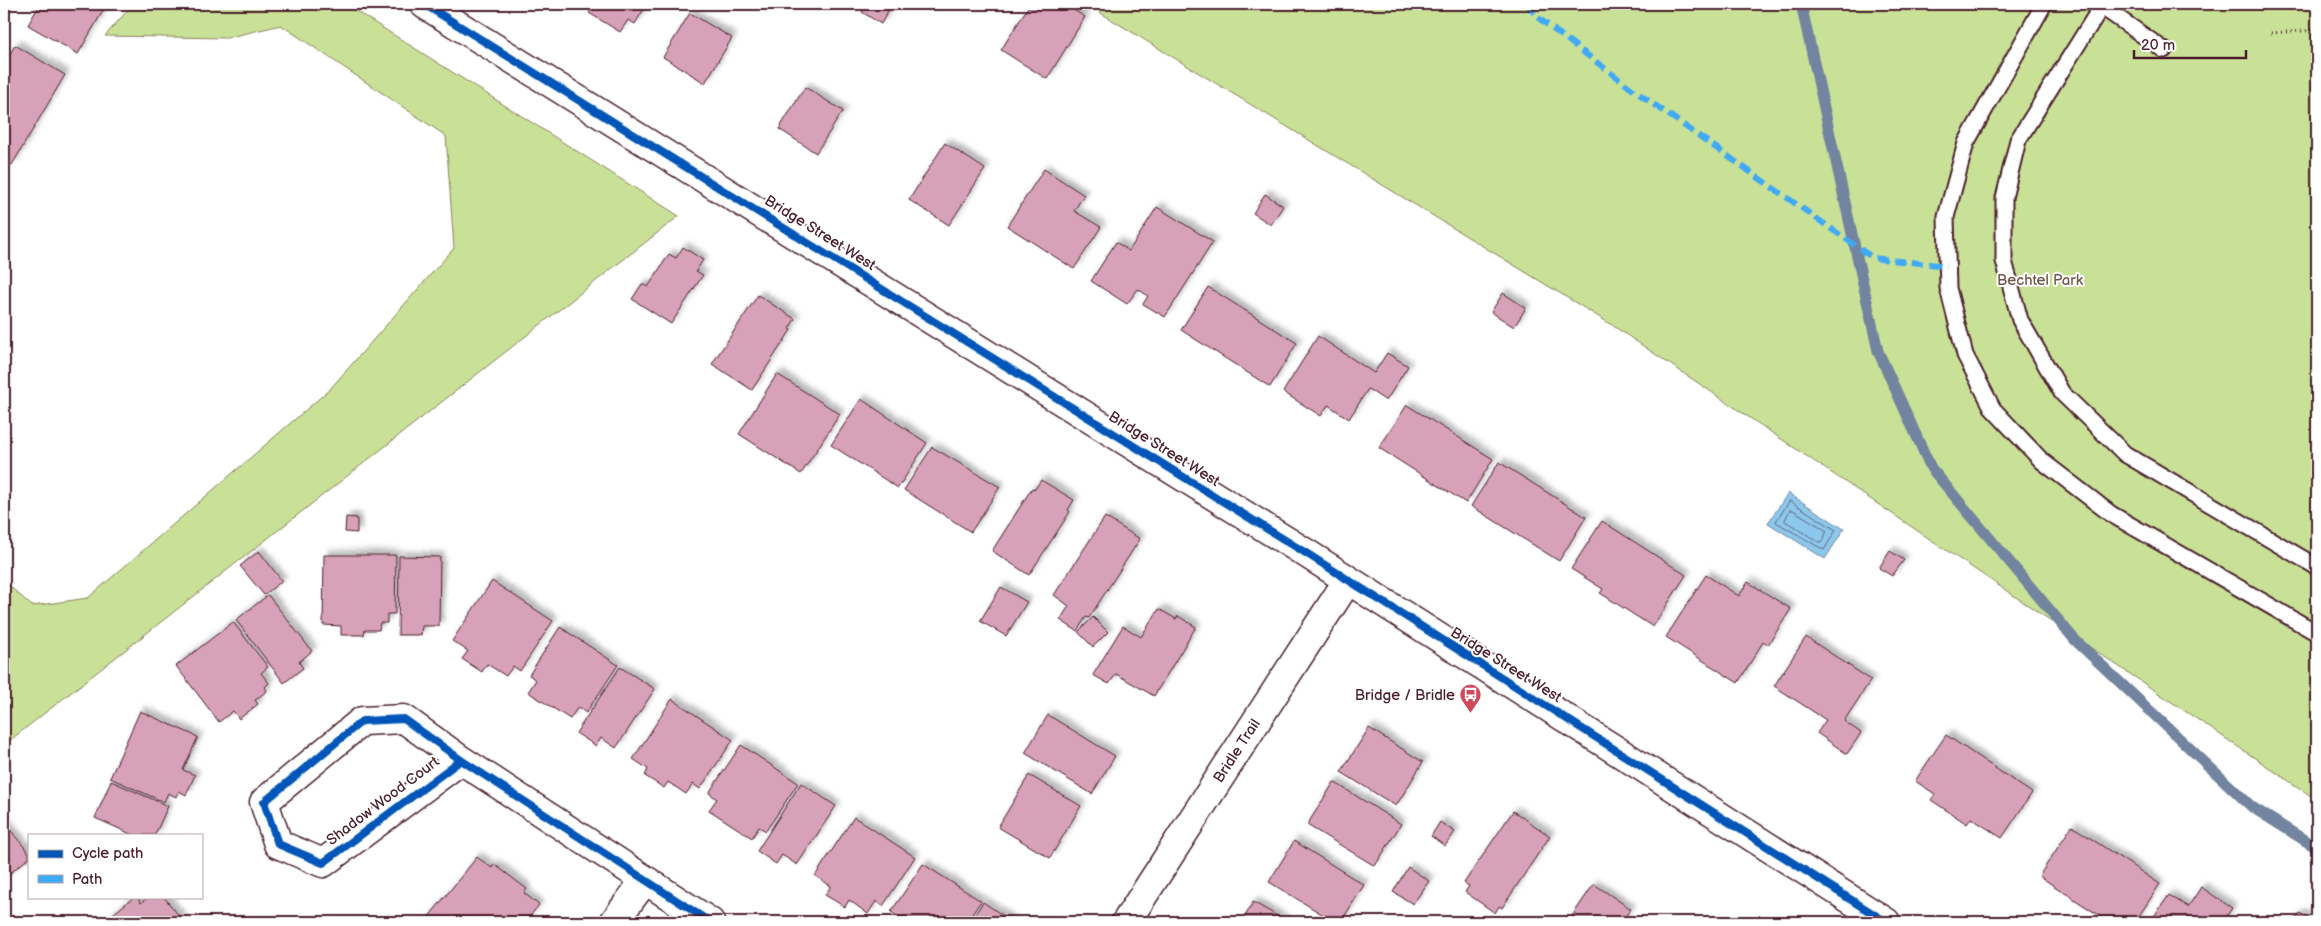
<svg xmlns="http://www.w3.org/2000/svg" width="2321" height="926" font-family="'Balsamiq Sans',sans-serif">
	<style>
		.green { fill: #c9e196; stroke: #8a8060 }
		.water { fill: #8cc8ec; stroke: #72849f }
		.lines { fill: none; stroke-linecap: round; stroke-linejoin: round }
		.shore { stroke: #646378; stroke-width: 1 }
		.stream { stroke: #72849f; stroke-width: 11 }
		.building { fill: #d7a1b8; stroke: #4a1f2b; filter: url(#shadow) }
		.lane-casing { stroke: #4a1f2b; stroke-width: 19 }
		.street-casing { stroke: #4a1f2b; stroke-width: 31 }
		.secondary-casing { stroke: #4a1f2b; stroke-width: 31 }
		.path { stroke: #4a1f2b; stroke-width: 3; stroke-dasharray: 1 4; stroke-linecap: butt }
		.lane { stroke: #fff; stroke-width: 15 }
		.street { stroke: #fff; stroke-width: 28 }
		.secondary { stroke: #fff; stroke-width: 28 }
		.quiet { stroke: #3fa9f5; stroke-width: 6; stroke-dasharray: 12 6; stroke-linecap: butt }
		.cycleway-casing { stroke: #fff; stroke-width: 11 }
		.cycleway { stroke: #0057b8; stroke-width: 8 }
		.labels { text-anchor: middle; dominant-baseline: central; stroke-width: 4; stroke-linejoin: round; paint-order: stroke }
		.street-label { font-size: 15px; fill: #4a1f2b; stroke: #fff }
		.park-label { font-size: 15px; fill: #70594b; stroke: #fff }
		.poi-label { font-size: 15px; fill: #4a1f2b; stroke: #fff; text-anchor: end }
	</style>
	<defs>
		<filter id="shadow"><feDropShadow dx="4.5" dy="-4.5" stdDeviation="2.5" flood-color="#0004"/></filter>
	</defs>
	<rect width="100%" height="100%" fill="#fff"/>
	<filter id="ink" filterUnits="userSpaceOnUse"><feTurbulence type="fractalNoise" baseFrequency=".02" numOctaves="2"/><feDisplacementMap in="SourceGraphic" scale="10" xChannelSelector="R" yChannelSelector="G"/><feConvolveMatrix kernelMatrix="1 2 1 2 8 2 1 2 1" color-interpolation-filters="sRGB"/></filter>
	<g filter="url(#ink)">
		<path class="green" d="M 133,4 L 345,4 L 679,216 L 4,745 L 4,581 L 32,606 L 88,598 L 330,389 L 454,248 L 446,136 L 281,25 L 226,38 L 105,36 Z
			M 1104,4 L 2317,4 L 2317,800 L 1612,325 L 1099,12 Z"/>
		<path class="water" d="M 1788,493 L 1844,529 L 1825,559 L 1768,523 Z"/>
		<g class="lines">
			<path class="shore" d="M 1790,501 L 1836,530 L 1824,550 L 1776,522 Z
				M 1790,510 L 1793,510 L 1827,531 L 1822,542 L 1819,542 L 1785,521 Z"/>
			<path class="stream" d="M 1801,4 L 1878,351 L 1931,468 L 2075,640 L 2252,807 L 2317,848"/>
		</g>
		<path class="building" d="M 40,4 L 107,4 L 78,54 L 28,25 Z
			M 595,4 L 647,4 L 635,24 L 628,20 L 620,32 L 589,13 Z
			M 866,4 L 892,4 L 881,24 L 862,12 Z
			M 1030,4 L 1064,4 L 1085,17 L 1047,79 L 1001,50 Z
			M 690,13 L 732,38 L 705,83 L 663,57 Z
			M 15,45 L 65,75 L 12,165 L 4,160 L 4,65 Z
			M 805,87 L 843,111 L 816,153 L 779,129 Z
			M 945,143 L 985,169 L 949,225 L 909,200 Z
			M 1044,169 L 1084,195 L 1074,211 L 1101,227 L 1074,269 L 1007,226 Z
			M 1265,194 L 1283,206 L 1271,225 L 1253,213 Z
			M 1157,207 L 1213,242 L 1165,317 L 1143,304 L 1148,296 L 1138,289 L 1127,304 L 1091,281 L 1116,242 L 1129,251 Z
			M 683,247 L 703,260 L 696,271 L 703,275 L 671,324 L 632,299 L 642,284 L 648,287 L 669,254 L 676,258 Z
			M 1208,287 L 1297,343 L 1270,387 L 1181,330 Z
			M 1503,293 L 1526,308 L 1514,327 L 1491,312 Z
			M 758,295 L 795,319 L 789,329 L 791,330 L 752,390 L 712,364 Z
			M 1318,336 L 1374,373 L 1387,353 L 1408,366 L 1386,401 L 1368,389 L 1349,419 L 1328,405 L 1321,416 L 1283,392 Z
			M 777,374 L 840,414 L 801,474 L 739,434 Z
			M 861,399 L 927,443 L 898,488 L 831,445 Z
			M 1407,405 L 1493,459 L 1466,503 L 1379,448 Z
			M 932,447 L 1000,487 L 971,532 L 904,490 Z
			M 1499,462 L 1586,517 L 1559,561 L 1471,506 Z
			M 1041,480 L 1074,500 L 1068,510 L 1070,512 L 1029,575 L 992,551 L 1032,488 L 1035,489 Z
			M 346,517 L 357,518 L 357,533 L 345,532 Z
			M 1105,517 L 1140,539 L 1089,618 L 1086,617 L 1077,631 L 1060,620 L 1069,606 L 1054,595 Z
			M 1602,521 L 1686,575 L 1653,627 L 1600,593 L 1603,589 L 1571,569 Z
			M 259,551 L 282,581 L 264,595 L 240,566 Z
			M 1890,551 L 1904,560 L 1892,576 L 1879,568 Z
			M 324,555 L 396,555 L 395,614 L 387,614 L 387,623 L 380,623 L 379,630 L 365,630 L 364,635 L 341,635 L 341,626 L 323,625 Z
			M 399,556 L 440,557 L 439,626 L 422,626 L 421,635 L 398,635 Z
			M 1706,575 L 1739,596 L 1748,582 L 1791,609 L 1768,645 L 1763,642 L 1738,683 L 1666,637 Z
			M 492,581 L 553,621 L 520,671 L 513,666 L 506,676 L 487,664 L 482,672 L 462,659 L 468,651 L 452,641 Z
			M 1001,587 L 1027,602 L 1006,636 L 980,621 Z
			M 268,595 L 312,651 L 299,662 L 303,668 L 284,683 L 236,620 Z
			M 1159,609 L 1176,619 L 1178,616 L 1196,627 L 1154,696 L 1116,674 L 1109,684 L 1093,675 L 1123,626 L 1141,637 Z
			M 1093,617 L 1108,632 L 1093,647 L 1078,632 Z
			M 233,622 L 268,667 L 261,673 L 269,683 L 265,687 L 267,691 L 255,700 L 258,704 L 239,719 L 233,711 L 219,722 L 176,666 Z
			M 560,627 L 618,665 L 586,713 L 578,707 L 570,719 L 528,692 L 536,680 L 529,675 Z
			M 1806,637 L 1871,680 L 1844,721 L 1861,733 L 1847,754 L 1817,733 L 1826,720 L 1774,686 Z
			M 620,667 L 655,689 L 616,748 L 601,738 L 596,746 L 576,733 Z
			M 672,699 L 733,740 L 700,789 L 693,784 L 686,794 L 668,782 L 664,788 L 645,776 L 648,769 L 633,759 Z
			M 140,711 L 198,737 L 183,770 L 195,775 L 186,795 L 179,791 L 176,797 L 168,793 L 164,802 L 110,778 Z
			M 1048,715 L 1115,756 L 1092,794 L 1025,753 Z
			M 1369,728 L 1423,762 L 1396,806 L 1341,772 Z
			M 1946,735 L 2032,793 L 2002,838 L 1971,818 L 1967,824 L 1931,800 L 1935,794 L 1915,781 Z
			M 741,745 L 798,783 L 766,831 L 759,827 L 752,838 L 709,810 L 717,799 L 709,793 Z
			M 1029,775 L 1081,806 L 1050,858 L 998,827 Z
			M 111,781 L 168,806 L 155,835 L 133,835 L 95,818 Z
			M 1334,782 L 1401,824 L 1375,866 L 1307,825 Z
			M 801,783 L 836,806 L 797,865 L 782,855 L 776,864 L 757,851 Z
			M 1513,811 L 1550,836 L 1502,908 L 1499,906 L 1495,913 L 1465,892 L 1469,886 L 1464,883 Z
			M 854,817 L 915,857 L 883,906 L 876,901 L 868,914 L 849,900 L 845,907 L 825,895 L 831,886 L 815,876 Z
			M 4,822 L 29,853 L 29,858 L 4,878 Z
			M 1440,822 L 1455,832 L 1445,846 L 1431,836 Z
			M 2072,826 L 2160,884 L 2135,922 L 2109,922 L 2039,876 Z
			M 1294,841 L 1364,885 L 1341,922 L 1335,922 L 1269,882 Z
			M 477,857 L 492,868 L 494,864 L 527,889 L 524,893 L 539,905 L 525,922 L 431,922 L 427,919 Z
			M 923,864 L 981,901 L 967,922 L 897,922 L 900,918 L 891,912 Z
			M 1408,867 L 1429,881 L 1413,904 L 1393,892 Z
			M 1594,884 L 1631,909 L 1621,922 L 1568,922 Z
			M 2201,887 L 2232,908 L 2223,922 L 2150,922 L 2169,895 L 2188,907 Z
			M 134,897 L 137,897 L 141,903 L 148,897 L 164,897 L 184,922 L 111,922 L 108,918 Z
			M 983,902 L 1013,922 L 970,922 Z
			M 1253,902 L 1288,922 L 1242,922 Z
			M 2300,913 L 2314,922 L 2294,922 Z"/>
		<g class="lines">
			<defs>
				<path id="lane" d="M 2044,4 L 1966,143 L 1946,217 L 1948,288 L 1965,355 L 1993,409 L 2042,461 L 2111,514 L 2317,633
					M 2098,4 L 2164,50
					M 2103,4 L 2018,140 L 2004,198 L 2004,261 L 2020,320 L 2062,393 L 2125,454 L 2317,567"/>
				<path id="street" d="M 461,760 L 323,863 L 278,844 L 264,802 L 362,721 L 404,719 L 461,760 L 710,922
					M 614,922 L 645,880"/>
				<path id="secondary" d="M 424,4 L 1309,555 L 1886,922
					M 1126,922 L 1348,580"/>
			</defs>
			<use href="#lane" class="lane-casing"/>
			<use href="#street" class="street-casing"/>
			<use href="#secondary" class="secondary-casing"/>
			<path class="path" d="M 2271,33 L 2317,30"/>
			<use href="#lane" class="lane"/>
			<use href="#street" class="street"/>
			<use href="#secondary" class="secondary"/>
			<path class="quiet" d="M 1527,4 L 1537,17 L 1632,89 L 1873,258 L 1947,266"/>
			<defs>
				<path id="cycleway" d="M 424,4 L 1309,555 L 1886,922
					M 461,760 L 323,863 L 278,844 L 264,802 L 362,721 L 404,719 L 461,760 L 710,922"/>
			</defs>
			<use href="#cycleway" class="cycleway-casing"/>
			<use href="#cycleway" class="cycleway"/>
		</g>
	</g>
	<defs>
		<symbol id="bus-pin" viewBox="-11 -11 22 30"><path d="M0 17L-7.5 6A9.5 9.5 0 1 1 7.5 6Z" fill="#d1495b" stroke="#fff"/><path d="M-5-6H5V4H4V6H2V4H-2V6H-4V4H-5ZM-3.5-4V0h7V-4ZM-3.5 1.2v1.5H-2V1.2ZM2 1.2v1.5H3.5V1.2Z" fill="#fff"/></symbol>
	</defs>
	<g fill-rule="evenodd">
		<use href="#bus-pin" x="1458" y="682" width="25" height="34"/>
	</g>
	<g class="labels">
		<g class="street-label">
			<text transform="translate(820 233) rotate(32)">Bridge Street West</text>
			<text transform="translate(1164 449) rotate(32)">Bridge Street West</text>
			<text transform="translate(1506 665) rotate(32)">Bridge Street West</text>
			<text transform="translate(1237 751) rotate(-57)">Bridle Trail</text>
			<text transform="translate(383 801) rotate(-37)">Shadow Wood Court</text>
		</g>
		<g class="park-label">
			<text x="2040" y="280">Bechtel Park</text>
		</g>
		<g class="poi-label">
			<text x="1455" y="695">Bridge / Bridle</text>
		</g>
	</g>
	<rect width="2321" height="926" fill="none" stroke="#fff" stroke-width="20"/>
	<rect x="10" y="10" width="2301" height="906" fill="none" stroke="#4a1f2b" stroke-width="2" filter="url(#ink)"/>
	<rect x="28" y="834" width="175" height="65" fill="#ffffff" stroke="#b7a5aa"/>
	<rect x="38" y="850" width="25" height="8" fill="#0057b8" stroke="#b7a5aa"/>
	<text x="72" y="858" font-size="15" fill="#4a1f2b">Cycle path</text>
	<rect x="38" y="875" width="25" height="8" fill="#3fa9f5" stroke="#b7a5aa"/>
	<text x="72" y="884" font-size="15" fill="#4a1f2b">Path</text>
	<path d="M2134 50v8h112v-8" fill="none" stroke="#4a1f2b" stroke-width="2.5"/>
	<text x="2141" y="50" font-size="15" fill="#4a1f2b" stroke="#ffffff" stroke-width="4" paint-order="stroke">20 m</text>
</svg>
